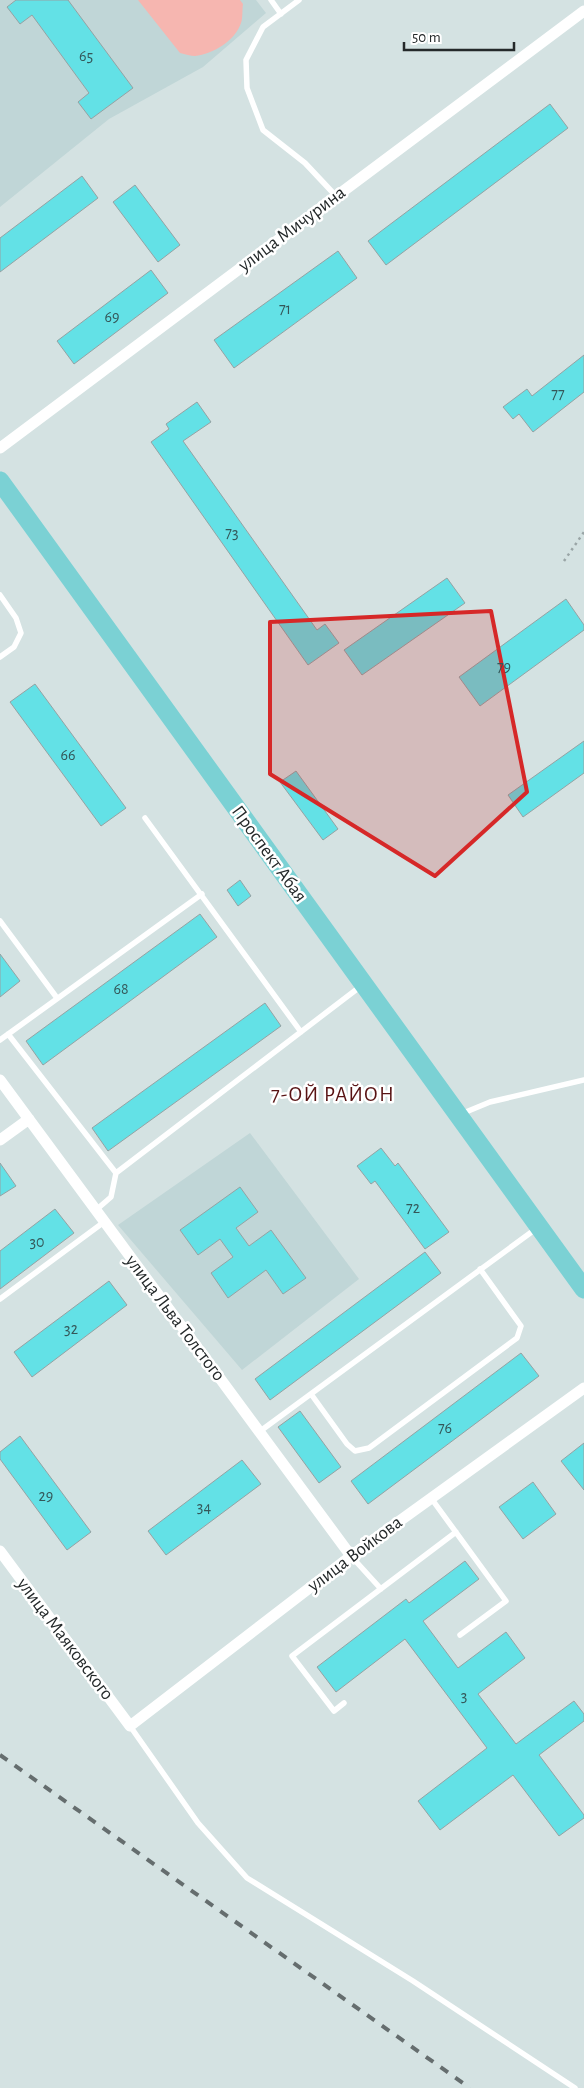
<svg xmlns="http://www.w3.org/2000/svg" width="584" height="2088" font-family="'Alegreya Sans',sans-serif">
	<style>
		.built { fill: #c0d6d7 }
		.green { fill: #f6b6b0 }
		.building { fill: #63e1e6; stroke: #95a2a3 }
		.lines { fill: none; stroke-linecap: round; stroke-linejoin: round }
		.path { stroke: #9aa5a6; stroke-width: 2.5; stroke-dasharray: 2.5 4; stroke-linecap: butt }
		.service { stroke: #fff; stroke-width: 5.5 }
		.minor { stroke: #fff; stroke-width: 11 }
		.primary { stroke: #7bd1d4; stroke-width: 19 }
		.rail { stroke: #656d6e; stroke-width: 4; stroke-dasharray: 9 9; stroke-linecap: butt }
		.marked { fill: #d62828; fill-opacity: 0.2; stroke: #d62828; stroke-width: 4; stroke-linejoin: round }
		.labels { text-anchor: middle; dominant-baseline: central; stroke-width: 5; stroke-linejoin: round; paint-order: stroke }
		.number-label { font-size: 16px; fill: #345759 }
		.street-label { font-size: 19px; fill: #24292a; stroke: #fff }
		.quarter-label { font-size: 21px; letter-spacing: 1px; fill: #581314; stroke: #fff }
	</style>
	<rect width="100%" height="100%" fill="#d4e2e2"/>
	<path class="built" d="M 0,0 L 256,0 L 266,13 L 203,67 L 109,119 L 0,207 Z
		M 250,1133 L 359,1279 L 242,1370 L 118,1225 Z"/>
	<path class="green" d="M 138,0 L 240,0 L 243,4 C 242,10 243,18 241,23 C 235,41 213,54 195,56 C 191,56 185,54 180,53 Z"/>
	<path class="building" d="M 16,0 L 68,0 L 133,88 L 91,119 L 78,102 L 89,93 L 32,15 L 20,24 L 7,7 Z
		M 550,104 L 568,128 L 386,265 L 368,241 Z
		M 82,176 L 98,198 L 0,272 L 0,238 Z
		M 135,185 L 180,245 L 158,262 L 113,202 Z
		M 338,251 L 357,278 L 234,368 L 214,340 Z
		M 151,270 L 168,293 L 74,364 L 57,341 Z
		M 584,355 L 584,392 L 533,432 L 519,414 L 513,419 L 503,407 L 527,389 L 532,396 Z
		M 197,402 L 211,422 L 183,441 L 317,630 L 325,624 L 339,643 L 308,665 L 151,442 L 169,429 L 166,424 Z
		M 447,578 L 465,603 L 362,675 L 344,650 Z
		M 566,599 L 584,625 L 584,630 L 480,706 L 459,677 Z
		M 35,684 L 126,808 L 101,826 L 10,702 Z
		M 584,741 L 584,773 L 523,817 L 508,795 Z
		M 296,771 L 338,829 L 323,840 L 280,782 Z
		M 240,880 L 251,896 L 238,906 L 227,890 Z
		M 200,914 L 217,937 L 43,1065 L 26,1041 Z
		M 0,954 L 20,981 L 0,997 Z
		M 265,1003 L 281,1026 L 108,1151 L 92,1128 Z
		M 381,1148 L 395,1166 L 398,1163 L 449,1232 L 425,1249 L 375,1181 L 371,1184 L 357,1166 Z
		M 0,1163 L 16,1186 L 0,1196 Z
		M 240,1187 L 258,1212 L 236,1228 L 249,1246 L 271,1230 L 306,1278 L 283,1294 L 266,1270 L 228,1298 L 211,1273 L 233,1257 L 220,1239 L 198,1255 L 180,1230 Z
		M 55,1209 L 74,1233 L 0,1289 L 0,1251 Z
		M 425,1252 L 441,1273 L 270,1400 L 255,1379 Z
		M 109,1281 L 127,1305 L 32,1377 L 14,1352 Z
		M 521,1353 L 539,1376 L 368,1504 L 351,1481 Z
		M 300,1411 L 341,1467 L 319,1483 L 278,1427 Z
		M 20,1436 L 91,1532 L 67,1550 L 0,1459 L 0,1452 Z
		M 584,1443 L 584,1490 L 561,1461 Z
		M 242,1460 L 261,1484 L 166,1555 L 148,1531 Z
		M 533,1482 L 556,1514 L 523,1539 L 499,1507 Z
		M 465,1561 L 479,1579 L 423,1621 L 458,1668 L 506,1632 L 525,1658 L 478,1694 L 516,1744 L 574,1701 L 584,1714 L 584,1721 L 539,1755 L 584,1815 L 584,1818 L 559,1836 L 513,1775 L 440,1830 L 418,1801 L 487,1748 L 405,1639 L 336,1692 L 317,1667 L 406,1599 L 409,1603 Z"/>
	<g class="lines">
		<path class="path" d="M 564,561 L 584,532"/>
		<path class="service" d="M 271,0 L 281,14
			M 299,0 L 263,27 L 246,60 L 247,88 L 263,130 L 305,163 L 336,196
			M 0,595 L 16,618 L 21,633 L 14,647 L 0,657
			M 145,818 L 301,1032
			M 0,921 L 57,998
			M 8,1034 L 116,1173 L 111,1197 L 96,1210
			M 0,1040 L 202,894
			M 461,1114 L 490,1102 L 584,1080
			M 116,1173 L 361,986
			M 0,1299 L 104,1222
			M 311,1394 L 347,1444 L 355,1451 L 369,1448 L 517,1338 L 521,1326 L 480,1269
			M 259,1432 L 537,1228
			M 431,1498 L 506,1601 L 460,1635
			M 351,1556 L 381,1589
			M 344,1703 L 334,1711 L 292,1656 L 456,1532
			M 130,1726 L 198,1823 L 247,1878 L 413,1981 L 575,2088"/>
		<path class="minor" d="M 0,448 L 584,11
			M 0,1080 L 351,1556
			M 0,1140 L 29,1119
			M 0,1551 L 130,1726 L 351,1556 L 584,1388"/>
		<path class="primary" d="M 0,481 L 584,1289"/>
		<path class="rail" d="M 0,1755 L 470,2088"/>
	</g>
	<path class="marked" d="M 491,611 L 527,792 L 435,876 L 270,774 L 270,622 Z"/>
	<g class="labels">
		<g class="number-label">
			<text x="86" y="56">65</text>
			<text x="285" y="309">71</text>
			<text x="112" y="317">69</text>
			<text x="558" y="394">77</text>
			<text x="232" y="533">73</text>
			<text x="504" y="667">79</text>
			<text x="68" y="755">66</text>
			<text x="121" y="989">68</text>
			<text x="413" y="1208">72</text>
			<text x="37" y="1242">30</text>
			<text x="71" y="1329">32</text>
			<text x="445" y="1428">76</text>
			<text x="46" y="1496">29</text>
			<text x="204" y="1507">34</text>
			<text x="464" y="1696">3</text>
		</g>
		<g class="street-label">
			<text transform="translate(292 229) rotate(-37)">улица Мичурина</text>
			<text transform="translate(269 854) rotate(54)">Проспект Абая</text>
			<text transform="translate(175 1318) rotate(53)">улица Льва Толстого</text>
			<text transform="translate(355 1554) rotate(-37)">улица Войкова</text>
			<text transform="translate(65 1639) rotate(53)">улица Маяковского</text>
		</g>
		<g class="quarter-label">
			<text x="333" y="1094">7-ОЙ РАЙОН</text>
		</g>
	</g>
	<path d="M404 42v8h110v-8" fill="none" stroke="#24292a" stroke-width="2.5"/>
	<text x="412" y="42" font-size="15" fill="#24292a" stroke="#ffffff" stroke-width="4" paint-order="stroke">50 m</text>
</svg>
